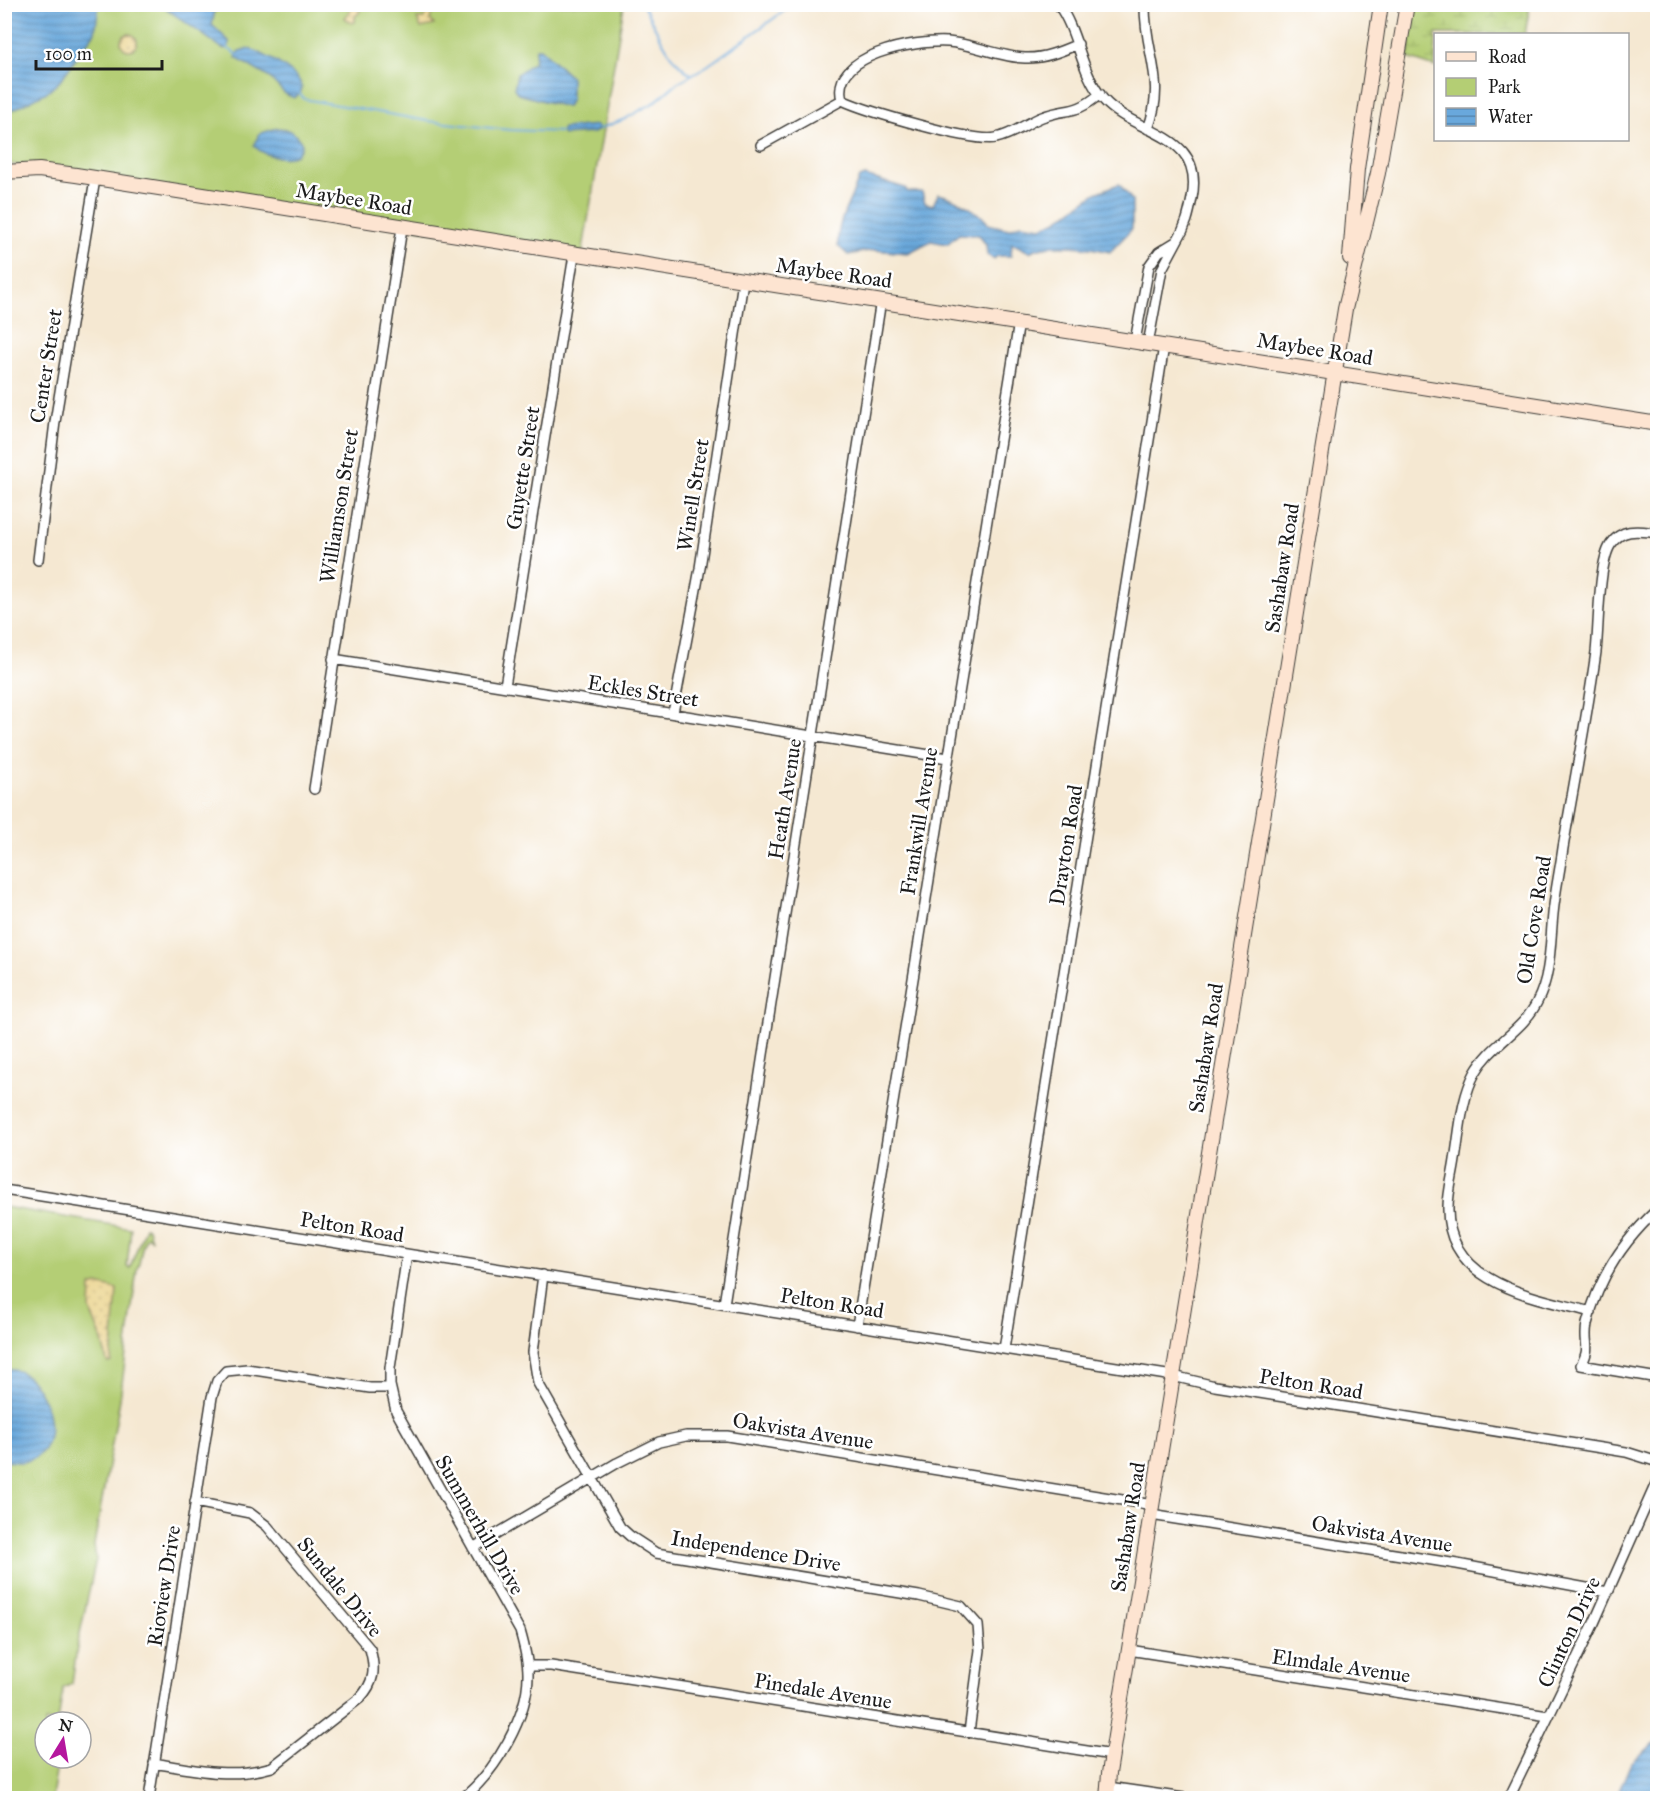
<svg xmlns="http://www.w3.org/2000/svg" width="1662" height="1803" font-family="'IM FELL Great Primer',serif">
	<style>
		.green { fill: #b4ce74; stroke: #687548; stroke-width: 1.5 }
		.wetland { fill: url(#wetland-marsh); stroke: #687548; stroke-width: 1.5 }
		.sand { fill: url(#sand-dots); stroke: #857b5d; stroke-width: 1.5 }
		.water { fill: url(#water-rules); stroke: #42627c; stroke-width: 1.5 }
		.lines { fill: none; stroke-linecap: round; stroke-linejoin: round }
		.stream { stroke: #69a8dc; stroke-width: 2 }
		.street-casing { stroke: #3d3b37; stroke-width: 12 }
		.secondary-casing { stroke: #3d3b37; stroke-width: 16 }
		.street { stroke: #fff; stroke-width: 9 }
		.secondary { stroke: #fde4d1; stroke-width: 14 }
		.labels { text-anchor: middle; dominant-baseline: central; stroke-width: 5; stroke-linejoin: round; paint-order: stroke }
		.street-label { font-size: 21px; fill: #1c1c1c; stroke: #fff }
	</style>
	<defs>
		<pattern id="wetland-marsh" width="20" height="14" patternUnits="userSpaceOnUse" patternTransform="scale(1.5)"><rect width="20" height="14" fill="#b4ce74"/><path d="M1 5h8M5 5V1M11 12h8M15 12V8" fill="none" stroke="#9ab064"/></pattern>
		<pattern id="sand-dots" width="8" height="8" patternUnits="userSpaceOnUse" patternTransform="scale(1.5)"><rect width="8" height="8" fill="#eeda9e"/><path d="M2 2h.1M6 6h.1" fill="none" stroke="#ccba88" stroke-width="1.8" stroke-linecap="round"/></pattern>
		<pattern id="water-rules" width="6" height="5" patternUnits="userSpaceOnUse" patternTransform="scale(1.5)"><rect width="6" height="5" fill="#69a8dc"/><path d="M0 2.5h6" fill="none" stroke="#5688b2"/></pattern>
	</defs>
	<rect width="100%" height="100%" fill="#fff"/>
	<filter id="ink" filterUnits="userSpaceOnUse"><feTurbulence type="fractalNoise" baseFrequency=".0167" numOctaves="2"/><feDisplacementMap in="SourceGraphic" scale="12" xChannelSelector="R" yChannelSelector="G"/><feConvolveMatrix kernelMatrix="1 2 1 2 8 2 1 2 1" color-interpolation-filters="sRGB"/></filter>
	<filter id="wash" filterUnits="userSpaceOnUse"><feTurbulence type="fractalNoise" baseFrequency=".008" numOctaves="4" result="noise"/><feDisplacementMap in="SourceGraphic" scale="24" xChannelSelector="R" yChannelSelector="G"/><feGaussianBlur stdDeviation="1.35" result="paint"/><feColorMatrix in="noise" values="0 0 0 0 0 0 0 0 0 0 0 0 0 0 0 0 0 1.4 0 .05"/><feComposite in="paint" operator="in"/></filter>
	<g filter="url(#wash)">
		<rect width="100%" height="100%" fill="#f5e8d2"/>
		<path class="green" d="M 4,5 L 624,5 L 582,255 L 5,163 Z
			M 5,1207 L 131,1228 L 127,1267 L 130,1268 L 145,1227 L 148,1229 L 151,1239 L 147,1236 C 140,1245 142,1258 137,1269 L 120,1399 L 94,1545 L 96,1559 L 77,1647 L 72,1684 L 63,1688 L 58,1722 L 45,1722 L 45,1758 L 58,1758 L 52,1798 L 5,1798 Z"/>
		<path class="wetland" d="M 1416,5 L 1416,4 L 1530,5 L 1525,34 L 1436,34 L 1435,67 L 1408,58 Z"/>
		<path class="sand" d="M 354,5 L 361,5 L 359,13 L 355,16 L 355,22 L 352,23 L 345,18 Z
			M 428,10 L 433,12 L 430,19 L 434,25 L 421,28 L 417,19 L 424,19 Z
			M121 42a8 8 0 1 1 16 0a8 8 0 1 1-16 0Z
			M 97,1284 L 117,1289 L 111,1362 L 107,1362 L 101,1337 L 90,1310 L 91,1286 Z"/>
		<path class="water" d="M 5,4 L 99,5 L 95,32 L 60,81 L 49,91 L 5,114 Z
			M 161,5 L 222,5 L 215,10 L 212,25 L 229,41 L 229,46 L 226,49 L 222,48 Z
			M 536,48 L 540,48 C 551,57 559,67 571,77 L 571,99 L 567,107 L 518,94 L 514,88 L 517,74 L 534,62 Z
			M 249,49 C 262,52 323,83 294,98 L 285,94 L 270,78 L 236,58 L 239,51 Z
			M 597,125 L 599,129 L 594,133 L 563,135 L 561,132 L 563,128 Z
			M 276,128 C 289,128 296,133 302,144 C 298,165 266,158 254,146 L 259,134 Z
			M 865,176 L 905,188 L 908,192 L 922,192 L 925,203 L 933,205 L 938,194 C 951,196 983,213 988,224 L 1009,229 L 1021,224 L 1042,227 L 1057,220 L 1096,193 L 1119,184 L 1132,200 L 1132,229 L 1110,252 C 1091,247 1047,241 1029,252 L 1012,243 L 1011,256 L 997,256 L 994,259 L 987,255 L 986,245 L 979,235 L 959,234 L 947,244 L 931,241 L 908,253 L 874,250 L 848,255 L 838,246 C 836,221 852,199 859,178 Z
			M 4,1369 C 10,1370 17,1369 22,1373 C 46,1387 63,1439 36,1457 C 26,1464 15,1462 5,1461 Z
			M 1657,1741 L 1657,1798 L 1616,1798 L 1631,1763 Z"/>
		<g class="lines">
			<path class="stream" d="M 642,4 C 658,29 666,58 691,74
				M 226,47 L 239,56
				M 298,92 L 304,99 L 428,121 L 510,130 L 561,132
				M 599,129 L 625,119 L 655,102 L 677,83 L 707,66 L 794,4"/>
		</g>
	</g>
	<g filter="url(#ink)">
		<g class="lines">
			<defs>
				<path id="street" d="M 1058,4 C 1079,33 1080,72 1103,99 C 1135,136 1205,131 1192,198 C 1189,214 1186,227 1177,241
					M 1145,4 C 1144,54 1167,78 1148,129
					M 842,100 C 829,54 916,40 948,42 C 974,44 999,57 1025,58 C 1043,59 1062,51 1078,44
					M 761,145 L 842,100 C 866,111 973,143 996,138 C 1013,135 1026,123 1042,117 C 1069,107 1074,116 1100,94
					M 1135,341 L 1149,266 L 1159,252 L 1177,241 L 1162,269 L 1148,344
					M 38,560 L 55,422 L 95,179
					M 333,659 L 948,758
					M 505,686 L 574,255
					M 673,713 L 700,568 L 743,281
					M 314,789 L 402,228
					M 4,1190 L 1173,1376 L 1215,1386 L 1626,1452 L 1658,1462
					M 1658,1209 C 1624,1240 1598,1279 1587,1324 C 1583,1343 1592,1346 1581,1365 L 1658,1378
					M 407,1254 L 390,1368 L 390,1385 L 396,1411 L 520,1631 C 524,1645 528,1659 528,1673 C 529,1716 495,1772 463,1798
					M 543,1275 L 533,1352 L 538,1383 L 620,1527 L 630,1536 L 656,1553 L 919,1596 L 961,1606 L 978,1625 L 980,1650 L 969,1732
					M 724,1304 L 881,300
					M 1591,1312 C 1535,1297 1446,1285 1448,1207 C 1448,1192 1453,1175 1455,1160 C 1460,1131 1461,1099 1475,1073 C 1491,1044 1523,1031 1537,1002 C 1551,976 1550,943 1553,914 C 1555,892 1560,870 1563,848 C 1574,783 1587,717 1596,652 C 1599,627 1598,563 1611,544 C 1623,527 1639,531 1658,533
					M 857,1326 L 1019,322
					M 1004,1349 L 1164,346
					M 1151,1515 L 1457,1564 L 1608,1592
					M 473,1548 L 617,1463 L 659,1442 L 686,1436 L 727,1436 L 1153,1505
					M 1129,1650 L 1548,1716
					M 528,1666 L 551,1666 L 1112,1755
					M 154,1763 C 194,1770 232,1779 272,1767 L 360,1698 C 374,1683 376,1670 370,1649 L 267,1526 L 250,1513 L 195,1502
					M 1108,1787 L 1184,1798
					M 149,1798 L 212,1397 L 217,1381 L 226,1371 L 247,1369 L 370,1388 L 390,1388
					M 1509,1798 L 1594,1623 L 1658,1479"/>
				<path id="secondary" d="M 4,172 L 39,170 L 76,175 L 1658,424
					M 1350,258 L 1357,169 L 1381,4
					M 1107,1798 L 1109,1773 L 1345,309 L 1378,173 L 1407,4"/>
			</defs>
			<use href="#street" class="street-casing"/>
			<use href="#secondary" class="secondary-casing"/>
			<use href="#street" class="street"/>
			<use href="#secondary" class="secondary"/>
		</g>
	</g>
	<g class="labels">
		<g class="street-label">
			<text transform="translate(354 199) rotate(9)">Maybee Road</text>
			<text transform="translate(834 273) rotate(8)">Maybee Road</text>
			<text transform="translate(1315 349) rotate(9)">Maybee Road</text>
			<text transform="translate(46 366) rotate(-81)">Center Street</text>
			<text transform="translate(523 468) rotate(-81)">Guyette Street</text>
			<text transform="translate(693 495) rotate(-81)">Winell Street</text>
			<text transform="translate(339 506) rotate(-81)">Williamson Street</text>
			<text transform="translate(1282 568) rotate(-81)">Sashabaw Road</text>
			<text transform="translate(643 691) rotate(9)">Eckles Street</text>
			<text transform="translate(785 799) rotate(-81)">Heath Avenue</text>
			<text transform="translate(919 821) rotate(-81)">Frankwill Avenue</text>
			<text transform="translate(1066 845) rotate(-81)">Drayton Road</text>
			<text transform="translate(1534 920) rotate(-81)">Old Cove Road</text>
			<text transform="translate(1206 1048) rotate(-81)">Sashabaw Road</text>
			<text transform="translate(352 1227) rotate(9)">Pelton Road</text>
			<text transform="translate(832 1303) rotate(9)">Pelton Road</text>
			<text transform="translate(1311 1384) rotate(9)">Pelton Road</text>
			<text transform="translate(803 1431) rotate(9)">Oakvista Avenue</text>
			<text transform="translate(480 1525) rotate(60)">Summerhill Drive</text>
			<text transform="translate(1128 1527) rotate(-81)">Sashabaw Road</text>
			<text transform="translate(1382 1534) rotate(9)">Oakvista Avenue</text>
			<text transform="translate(756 1551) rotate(9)">Independence Drive</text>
			<text transform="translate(164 1586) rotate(-81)">Rioview Drive</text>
			<text transform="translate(340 1587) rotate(51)">Sundale Drive</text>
			<text transform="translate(1569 1632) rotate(-65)">Clinton Drive</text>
			<text transform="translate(1341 1666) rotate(8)">Elmdale Avenue</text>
			<text transform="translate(823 1691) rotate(9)">Pinedale Avenue</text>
		</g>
	</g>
	<rect width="1662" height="1803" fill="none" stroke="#fff" stroke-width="24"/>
	<rect x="1434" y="33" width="195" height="108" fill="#ffffff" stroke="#a4a4a4" stroke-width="1.5"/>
	<rect x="1446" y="52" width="30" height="9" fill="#fde4d1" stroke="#a4a4a4" stroke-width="1.5"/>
	<text x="1488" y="63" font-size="18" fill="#1c1c1c">Road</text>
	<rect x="1446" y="78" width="30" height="18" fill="#b4ce74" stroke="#a4a4a4" stroke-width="1.5"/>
	<text x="1488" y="93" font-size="18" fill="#1c1c1c">Park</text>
	<rect x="1446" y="108" width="30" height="18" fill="url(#water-rules)" stroke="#a4a4a4" stroke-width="1.5"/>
	<text x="1488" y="123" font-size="18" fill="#1c1c1c">Water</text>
	<g transform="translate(63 1740) rotate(11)"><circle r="28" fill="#ffffff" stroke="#a4a4a4" stroke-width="1.5"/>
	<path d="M0-4.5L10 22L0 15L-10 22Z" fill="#b5179e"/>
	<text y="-9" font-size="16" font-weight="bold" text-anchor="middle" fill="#1c1c1c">N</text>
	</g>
	<path d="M36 60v9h126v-9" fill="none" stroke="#1c1c1c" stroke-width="3"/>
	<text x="45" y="60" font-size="18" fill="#1c1c1c" stroke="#ffffff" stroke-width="4.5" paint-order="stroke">100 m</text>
</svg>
